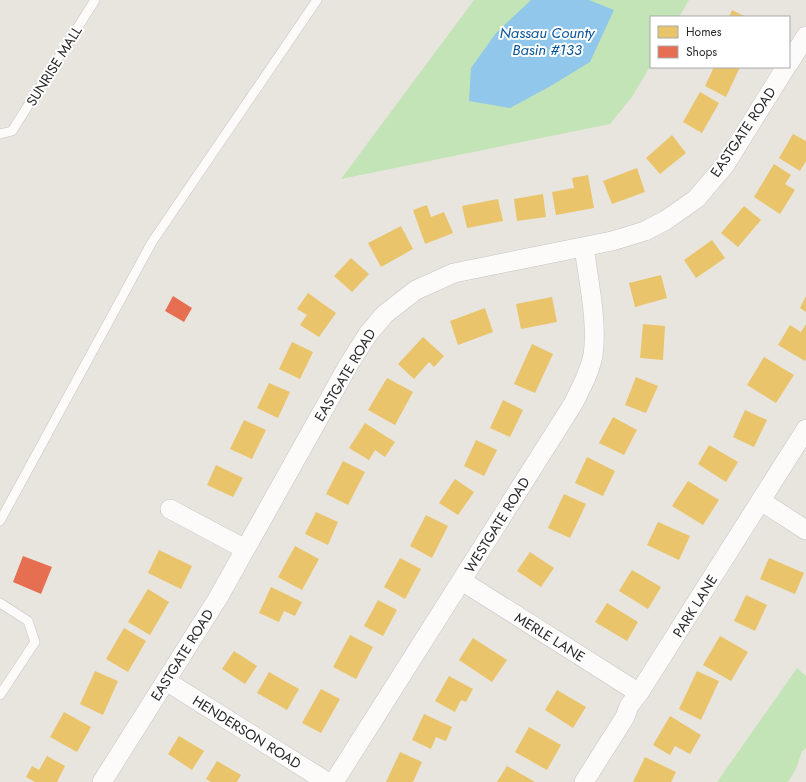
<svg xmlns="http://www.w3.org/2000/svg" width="806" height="782" font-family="Jost,sans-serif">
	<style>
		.green { fill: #c3e4b6 }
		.water { fill: #90c7eb }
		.homes { fill: #e9c46a }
		.shops { fill: #e76f51 }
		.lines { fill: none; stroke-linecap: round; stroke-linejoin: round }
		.service-casing { stroke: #c5c4c4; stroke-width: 10 }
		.minor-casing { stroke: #c5c4c4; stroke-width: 20 }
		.service { stroke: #fcfbfa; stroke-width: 9 }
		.minor { stroke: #fcfbfa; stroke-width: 19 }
		.labels { text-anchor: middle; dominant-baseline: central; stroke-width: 4; stroke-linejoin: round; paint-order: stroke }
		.street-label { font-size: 14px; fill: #292929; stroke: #fff }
		.water-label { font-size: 15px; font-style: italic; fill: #0a559b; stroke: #fff }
	</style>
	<rect width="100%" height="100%" fill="#e8e5de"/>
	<path class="green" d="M 474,0 L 689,0 L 679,17 L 651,17 L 651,65 L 632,97 L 610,124 L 341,179 Z
		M 797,668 L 806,676 L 806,748 L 802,751 L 796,769 L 788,782 L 717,782 Z"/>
	<path class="water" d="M 531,0 L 589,0 L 614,10 L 590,62 L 549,87 L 510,108 L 469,101 L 471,68 L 496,33 Z"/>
	<path class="homes" d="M 732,10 L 746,17 L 729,17 Z
		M 714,67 L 740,67 L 726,97 L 705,86 Z
		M 700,92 L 719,103 L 702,133 L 683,122 Z
		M 793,134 L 806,141 L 806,161 L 800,171 L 779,158 Z
		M 672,135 L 686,153 L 660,174 L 646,158 Z
		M 774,164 L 791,175 L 785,184 L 795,190 L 780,214 L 754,197 Z
		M 637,168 L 645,192 L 612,204 L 603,181 Z
		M 588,175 L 594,208 L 556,215 L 552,192 L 574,188 L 572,178 Z
		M 543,194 L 546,217 L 517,221 L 514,199 Z
		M 498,199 L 503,221 L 467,228 L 462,206 Z
		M 427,205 L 431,217 L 444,212 L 453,233 L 425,244 L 413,210 Z
		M 744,206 L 761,220 L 738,247 L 721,233 Z
		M 401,226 L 413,249 L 381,267 L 368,243 Z
		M 712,240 L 725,258 L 696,278 L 684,260 Z
		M 351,258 L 369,274 L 352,292 L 334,276 Z
		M 661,275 L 667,298 L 635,307 L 629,283 Z
		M 308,293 L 336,313 L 319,337 L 300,325 L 307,315 L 297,309 Z
		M 806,296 L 806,312 L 800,308 Z
		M 552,297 L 557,322 L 521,329 L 516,304 Z
		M 485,308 L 493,332 L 458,345 L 450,321 Z
		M 643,324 L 665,326 L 663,360 L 640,358 Z
		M 806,324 L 806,359 L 805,361 L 778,345 L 790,325 L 801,332 Z
		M 423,337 L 444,356 L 434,367 L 429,362 L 414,379 L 398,364 Z
		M 292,342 L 313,352 L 300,379 L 279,369 Z
		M 532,344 L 553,354 L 535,393 L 514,384 Z
		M 764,357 L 794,375 L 776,403 L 747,385 Z
		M 636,377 L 658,386 L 646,413 L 625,405 Z
		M 387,378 L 413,392 L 395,425 L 368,410 Z
		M 269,383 L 290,392 L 278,418 L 257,408 Z
		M 503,400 L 523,410 L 510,437 L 490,428 Z
		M 745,410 L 767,420 L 754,447 L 733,437 Z
		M 613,417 L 637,430 L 624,455 L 599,443 Z
		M 244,420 L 266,430 L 252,459 L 230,449 Z
		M 365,423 L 395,442 L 385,457 L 375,450 L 369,460 L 349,448 Z
		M 476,440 L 497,450 L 484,476 L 464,466 Z
		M 709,445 L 738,462 L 726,482 L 698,464 Z
		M 587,457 L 615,471 L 603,496 L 575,483 Z
		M 343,461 L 365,472 L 348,505 L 326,494 Z
		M 216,465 L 243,478 L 233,497 L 207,485 Z
		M 455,479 L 474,492 L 458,515 L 439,503 Z
		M 688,481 L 719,500 L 703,525 L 672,506 Z
		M 564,494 L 586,504 L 570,538 L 548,528 Z
		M 316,512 L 338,522 L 328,545 L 305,534 Z
		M 426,515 L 448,526 L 432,558 L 410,546 Z
		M 658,522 L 690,536 L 679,560 L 647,545 Z
		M 295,546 L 319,559 L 302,590 L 278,577 Z
		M 159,550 L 192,566 L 181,589 L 148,573 Z
		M 530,552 L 554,568 L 541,587 L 517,571 Z
		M 400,558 L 421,569 L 405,599 L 384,587 Z
		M 769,558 L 804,573 L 795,594 L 760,579 Z
		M 632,570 L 661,587 L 648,609 L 619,591 Z
		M 271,587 L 302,602 L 295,616 L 284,611 L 279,622 L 259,613 Z
		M 148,589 L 169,602 L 150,635 L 128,622 Z
		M 746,595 L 767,605 L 755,631 L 734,621 Z
		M 378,600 L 397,610 L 383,636 L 364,626 Z
		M 607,603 L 638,622 L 627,641 L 595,622 Z
		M 124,628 L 146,641 L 128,672 L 106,659 Z
		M 350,635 L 373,647 L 356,679 L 333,667 Z
		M 720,636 L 748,652 L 731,681 L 703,665 Z
		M 473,638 L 507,660 L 492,682 L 459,660 Z
		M 234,651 L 257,666 L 245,684 L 222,669 Z
		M 95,671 L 118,681 L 103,715 L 80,704 Z
		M 697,671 L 719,681 L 701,720 L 679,709 Z
		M 269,672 L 299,689 L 287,710 L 257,693 Z
		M 449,676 L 473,689 L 466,702 L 461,700 L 455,712 L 435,701 Z
		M 321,689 L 340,699 L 321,733 L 302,723 Z
		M 557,690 L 586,707 L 573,728 L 545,710 Z
		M 64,712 L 91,727 L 77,752 L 50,737 Z
		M 424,714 L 452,727 L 446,741 L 436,737 L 431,749 L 412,740 Z
		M 670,716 L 701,735 L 690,754 L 675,746 L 670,755 L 653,745 Z
		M 529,727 L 561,745 L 547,770 L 515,752 Z
		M 179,736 L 204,751 L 192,770 L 168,754 Z
		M 400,752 L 422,762 L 413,782 L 386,782 Z
		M 47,756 L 65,766 L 57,782 L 35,782 L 26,777 L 32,766 L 39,770 Z
		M 645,757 L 676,772 L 671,782 L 633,782 Z
		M 217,761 L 241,775 L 237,782 L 211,782 L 206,779 Z
		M 507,766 L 535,782 L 497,782 Z"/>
	<path class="shops" d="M 173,296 L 192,308 L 184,322 L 165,311 Z
		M 23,556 L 52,567 L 41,594 L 13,582 Z"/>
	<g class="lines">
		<defs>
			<path id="service" d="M 0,134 L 12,131 L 95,0
				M 0,521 L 152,242 L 317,0
				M 0,603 L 28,621 L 35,642 L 0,695"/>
			<path id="minor" d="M 789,63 L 806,36
				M 761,501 L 806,530
				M 170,509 L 245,549
				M 462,581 L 639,693
				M 166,681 L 327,782
				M 102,782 L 218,598 L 349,364 L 368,334 L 385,314 L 416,290 L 454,273 L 612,241 L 645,231 L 666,220 L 696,199 L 725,165 L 786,67
				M 334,782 L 573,404 C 581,388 590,372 593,355 C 598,324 588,278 584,247
				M 584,782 L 625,717 L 629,706 L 639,693 L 806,429"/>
		</defs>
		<use href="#service" class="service-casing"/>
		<use href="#minor" class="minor-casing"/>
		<use href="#service" class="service"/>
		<use href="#minor" class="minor"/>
	</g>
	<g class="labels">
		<g class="street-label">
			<text transform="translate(54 66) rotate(-58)">SUNRISE MALL</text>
			<text transform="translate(743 132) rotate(-56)">EASTGATE ROAD</text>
			<text transform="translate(345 375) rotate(-59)">EASTGATE ROAD</text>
			<text transform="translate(497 525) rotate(-58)">WESTGATE ROAD</text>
			<text transform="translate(695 606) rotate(-58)">PARK LANE</text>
			<text transform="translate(550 637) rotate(32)">MERLE LANE</text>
			<text transform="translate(182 655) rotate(-58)">EASTGATE ROAD</text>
			<text transform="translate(247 732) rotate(32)">HENDERSON ROAD</text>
		</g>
		<g class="water-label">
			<text x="547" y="33">Nassau County<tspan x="547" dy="17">Basin #133</tspan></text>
		</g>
	</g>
	<rect x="650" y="16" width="140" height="52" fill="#ffffff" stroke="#a9a9a9"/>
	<rect x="658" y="26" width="20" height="12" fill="#e9c46a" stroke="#a9a9a9"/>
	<text x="686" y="36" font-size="12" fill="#292929">Homes</text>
	<rect x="658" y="46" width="20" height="12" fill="#e76f51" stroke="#a9a9a9"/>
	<text x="686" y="56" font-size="12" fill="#292929">Shops</text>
</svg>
